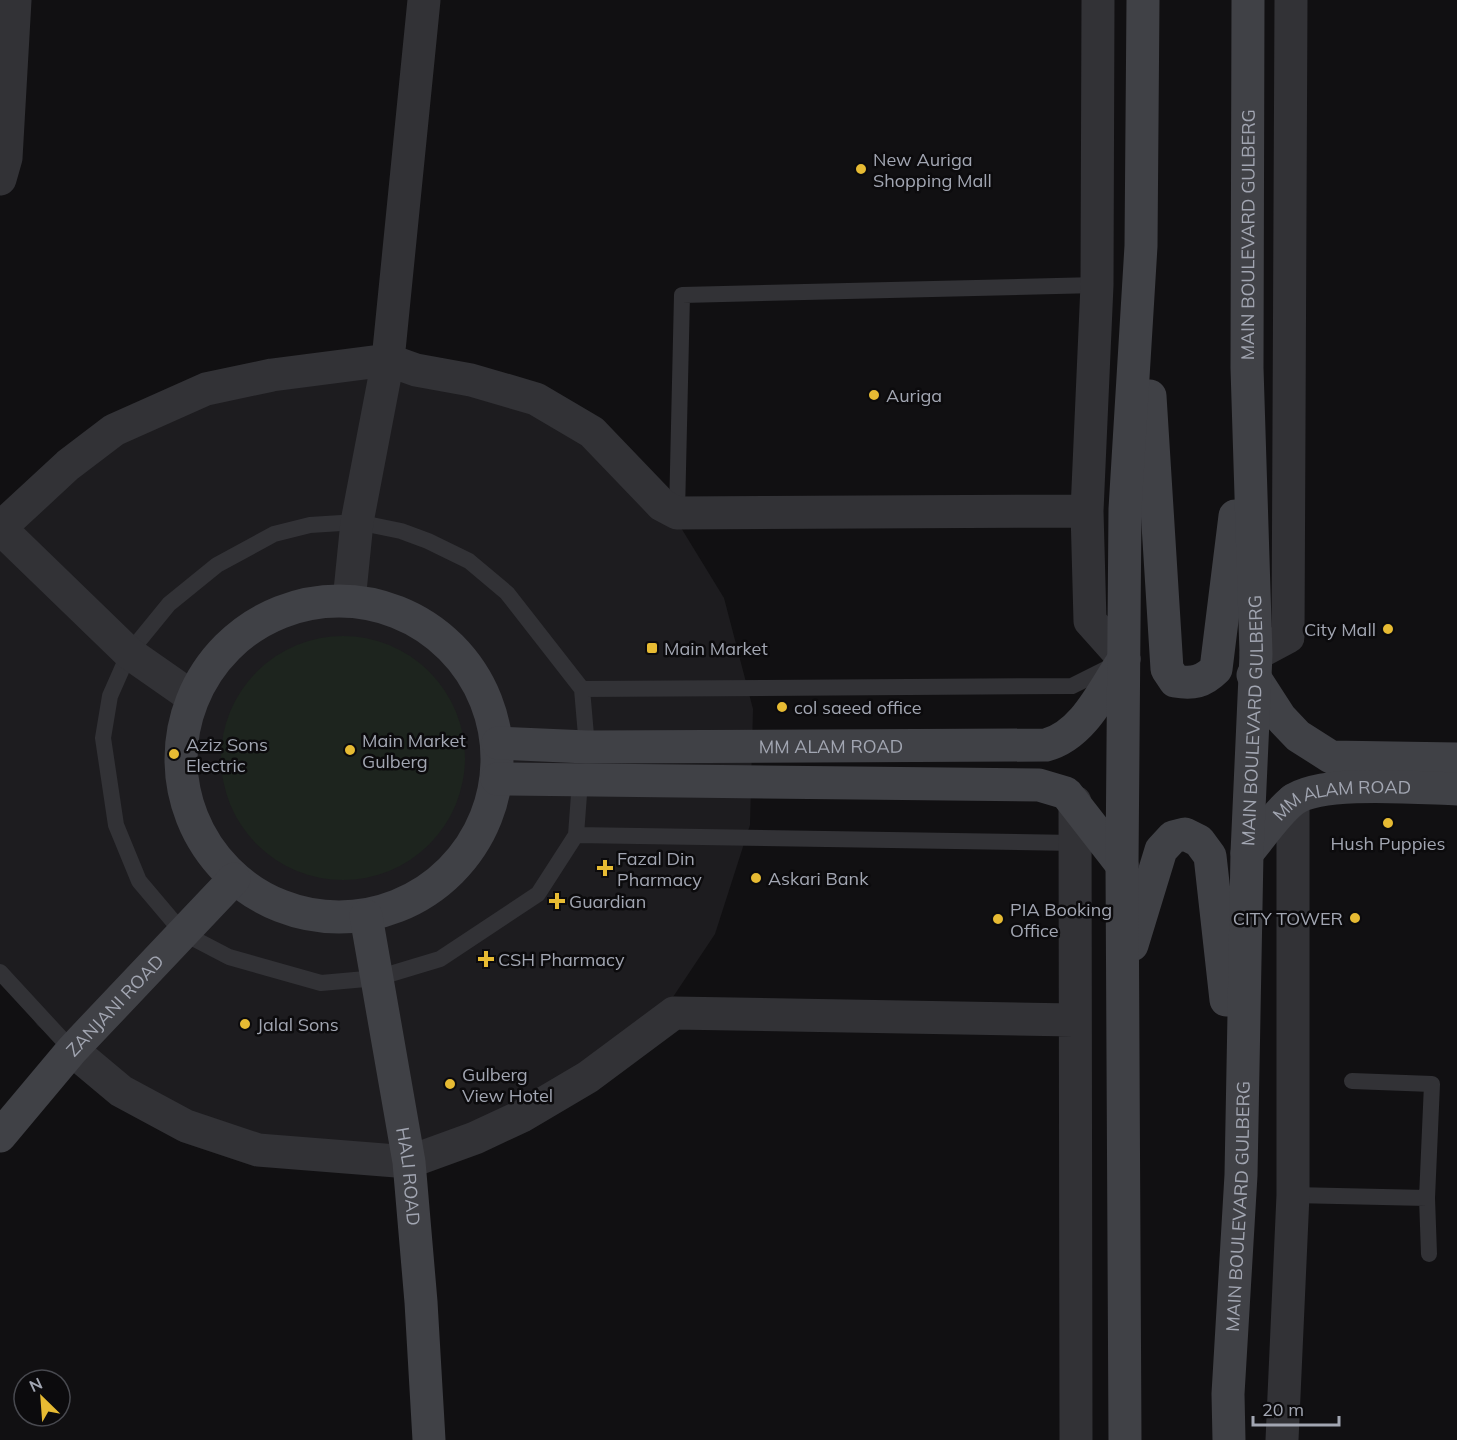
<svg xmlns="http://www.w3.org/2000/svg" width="1457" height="1440" font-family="Mulish,sans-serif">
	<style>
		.built { fill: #1d1c1f }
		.green { fill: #1d241e }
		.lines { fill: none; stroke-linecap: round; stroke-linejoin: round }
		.lane { stroke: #323236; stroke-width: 16 }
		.street { stroke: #323236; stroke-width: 33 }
		.secondary { stroke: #404146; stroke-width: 33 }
		.poi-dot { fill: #e7bb33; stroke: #0c0b0d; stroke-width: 2 }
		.labels { text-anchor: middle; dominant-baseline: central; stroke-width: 5; stroke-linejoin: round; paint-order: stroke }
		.poi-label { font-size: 18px; fill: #a2a6b2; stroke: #0c0b0d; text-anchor: start }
		.street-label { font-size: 18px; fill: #a2a6b2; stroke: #0c0b0d }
	</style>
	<rect width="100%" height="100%" fill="#111012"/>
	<path class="built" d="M 340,350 L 561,410 L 664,500 L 724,598 L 753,709 L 750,825 L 715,934 L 651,1030 L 562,1104 L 342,1166 L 123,1101 L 37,1025 L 0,968 L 0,551 L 36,495 L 122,419 Z"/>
	<path class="green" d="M221 758a122 122 0 1 1 244 0a122 122 0 1 1-244 0Z"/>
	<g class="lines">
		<path class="lane" d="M 677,513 L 682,295 L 1097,285
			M 582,689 L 1072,686 L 1116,664
			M 580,781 L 576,835 L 1076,843
			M 576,835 L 538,894 L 440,959 L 377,978 L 321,983 L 229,957 L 183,933 L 139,881 L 116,825 L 103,738 L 110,696 L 129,653 L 169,604 L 217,565 L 274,534 L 310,525 L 357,522 L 401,531 L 428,541 L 469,561 L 507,593 L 582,689 L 587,747
			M 0,972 L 72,1050
			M 1352,1081 L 1432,1084 L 1427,1198 L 1429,1254
			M 1293,1195 L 1427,1198"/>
		<path class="street" d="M 1098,0 L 1097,285 L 1087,511 L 1090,621 L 1124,659
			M 0,179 L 6,158 L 15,0
			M 0,528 L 68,465 L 114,430 L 206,389 L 272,375 L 388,360 L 416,370 L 471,380 L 536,399 L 592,432 L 662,505 L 677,513 L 1087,511
			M 0,528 L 129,653 L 192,697
			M 349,601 L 357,522 L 388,360 L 424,0
			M 1256,654 L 1288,637 L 1291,0
			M 1075,802 L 1076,1440
			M 72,1050 L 121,1091 L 186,1126 L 258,1150 L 409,1162 L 475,1138 L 522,1116 L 588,1077 L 674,1013 L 1073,1020
			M 1282,1440 L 1293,1195 L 1293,800"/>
		<g class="secondary">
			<path d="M 1150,396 L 1167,669 L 1175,681 C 1193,684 1203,682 1216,669 L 1235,516"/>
			<circle cx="339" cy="759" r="158"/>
			<path d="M 1253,675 L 1280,717 L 1298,736 L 1331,757 L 1457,759"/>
			<path id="s1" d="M 498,743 L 587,747 L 1046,745 C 1084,735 1103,690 1124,659"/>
			<path d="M 497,779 L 1039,785 L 1066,793 L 1122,865"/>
			<path id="s2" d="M 1247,853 C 1261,837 1275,815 1292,801 C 1319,779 1420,788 1457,789"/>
			<path id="s3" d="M 366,916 L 409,1162 L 421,1302 L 429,1440"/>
			<path d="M 1132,945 L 1161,850 L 1173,837 L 1185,834 L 1199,841 L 1210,856 L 1226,1000"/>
			<path id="s4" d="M 0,1136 L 72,1050 L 234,879"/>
			<path d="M 1125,1440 L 1122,865 L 1125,509 L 1141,246 L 1143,0"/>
			<path id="s5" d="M 1229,1440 L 1228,1394 L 1241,1175 L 1247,853 L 1256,654 L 1247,368 L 1248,0"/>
		</g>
	</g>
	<g class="poi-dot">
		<circle cx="861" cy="169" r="6"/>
		<circle cx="874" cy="395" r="6"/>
		<circle cx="1388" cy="629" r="6"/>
		<rect x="646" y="642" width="12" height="12" rx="3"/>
		<circle cx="782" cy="707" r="6"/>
		<circle cx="350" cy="750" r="6"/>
		<circle cx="174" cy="754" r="6"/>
		<circle cx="1388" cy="823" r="6"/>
		<path d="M602 859h6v6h6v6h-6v6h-6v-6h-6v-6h6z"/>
		<circle cx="756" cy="878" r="6"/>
		<path d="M554 892h6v6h6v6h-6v6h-6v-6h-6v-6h6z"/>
		<circle cx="1355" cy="918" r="6"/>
		<circle cx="998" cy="919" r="6"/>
		<path d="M483 950h6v6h6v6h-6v6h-6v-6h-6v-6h6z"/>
		<circle cx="245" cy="1024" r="6"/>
		<circle cx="450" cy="1084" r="6"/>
	</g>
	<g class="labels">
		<g class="poi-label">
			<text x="873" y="159">New Auriga<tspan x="873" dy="21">Shopping Mall</tspan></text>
			<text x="886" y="395">Auriga</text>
			<text x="1376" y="629" text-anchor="end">City Mall</text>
			<text x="664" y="648">Main Market</text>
			<text x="794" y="707">col saeed office</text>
			<text x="362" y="740">Main Market<tspan x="362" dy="21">Gulberg</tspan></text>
			<text x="186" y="744">Aziz Sons<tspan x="186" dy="21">Electric</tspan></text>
			<text x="1388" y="843" text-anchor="middle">Hush Puppies</text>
			<text x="617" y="858">Fazal Din<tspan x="617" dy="21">Pharmacy</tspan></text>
			<text x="768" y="878">Askari Bank</text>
			<text x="569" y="901">Guardian</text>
			<text x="1010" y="909">PIA Booking<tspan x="1010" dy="21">Office</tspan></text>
			<text x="1343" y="918" text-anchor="end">CITY TOWER</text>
			<text x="498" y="959">CSH Pharmacy</text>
			<text x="257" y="1024">Jalal Sons</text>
			<text x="462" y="1074">Gulberg<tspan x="462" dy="21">View Hotel</tspan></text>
		</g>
		<g class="street-label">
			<text stroke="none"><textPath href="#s5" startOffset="1206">MAIN BOULEVARD GULBERG</textPath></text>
			<text stroke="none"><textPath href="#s5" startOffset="720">MAIN BOULEVARD GULBERG</textPath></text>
			<text stroke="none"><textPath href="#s1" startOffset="333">MM ALAM ROAD</textPath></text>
			<text stroke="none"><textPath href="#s2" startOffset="118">MM ALAM ROAD</textPath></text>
			<text stroke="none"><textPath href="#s4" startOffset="174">ZANJANI ROAD</textPath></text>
			<text stroke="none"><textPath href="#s3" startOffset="264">HALI ROAD</textPath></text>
			<text stroke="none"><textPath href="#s5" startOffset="234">MAIN BOULEVARD GULBERG</textPath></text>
		</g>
	</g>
	<g transform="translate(42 1398) rotate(335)"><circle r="28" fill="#0c0b0d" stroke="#48494f" stroke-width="1.5"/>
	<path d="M0-4.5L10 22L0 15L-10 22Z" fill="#e7bb33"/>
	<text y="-9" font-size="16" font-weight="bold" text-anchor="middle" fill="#a2a6b2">N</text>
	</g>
	<path d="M1253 1416v9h86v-9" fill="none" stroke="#a2a6b2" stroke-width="3"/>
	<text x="1262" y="1416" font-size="18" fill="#a2a6b2" stroke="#0c0b0d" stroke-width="4.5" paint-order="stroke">20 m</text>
</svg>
